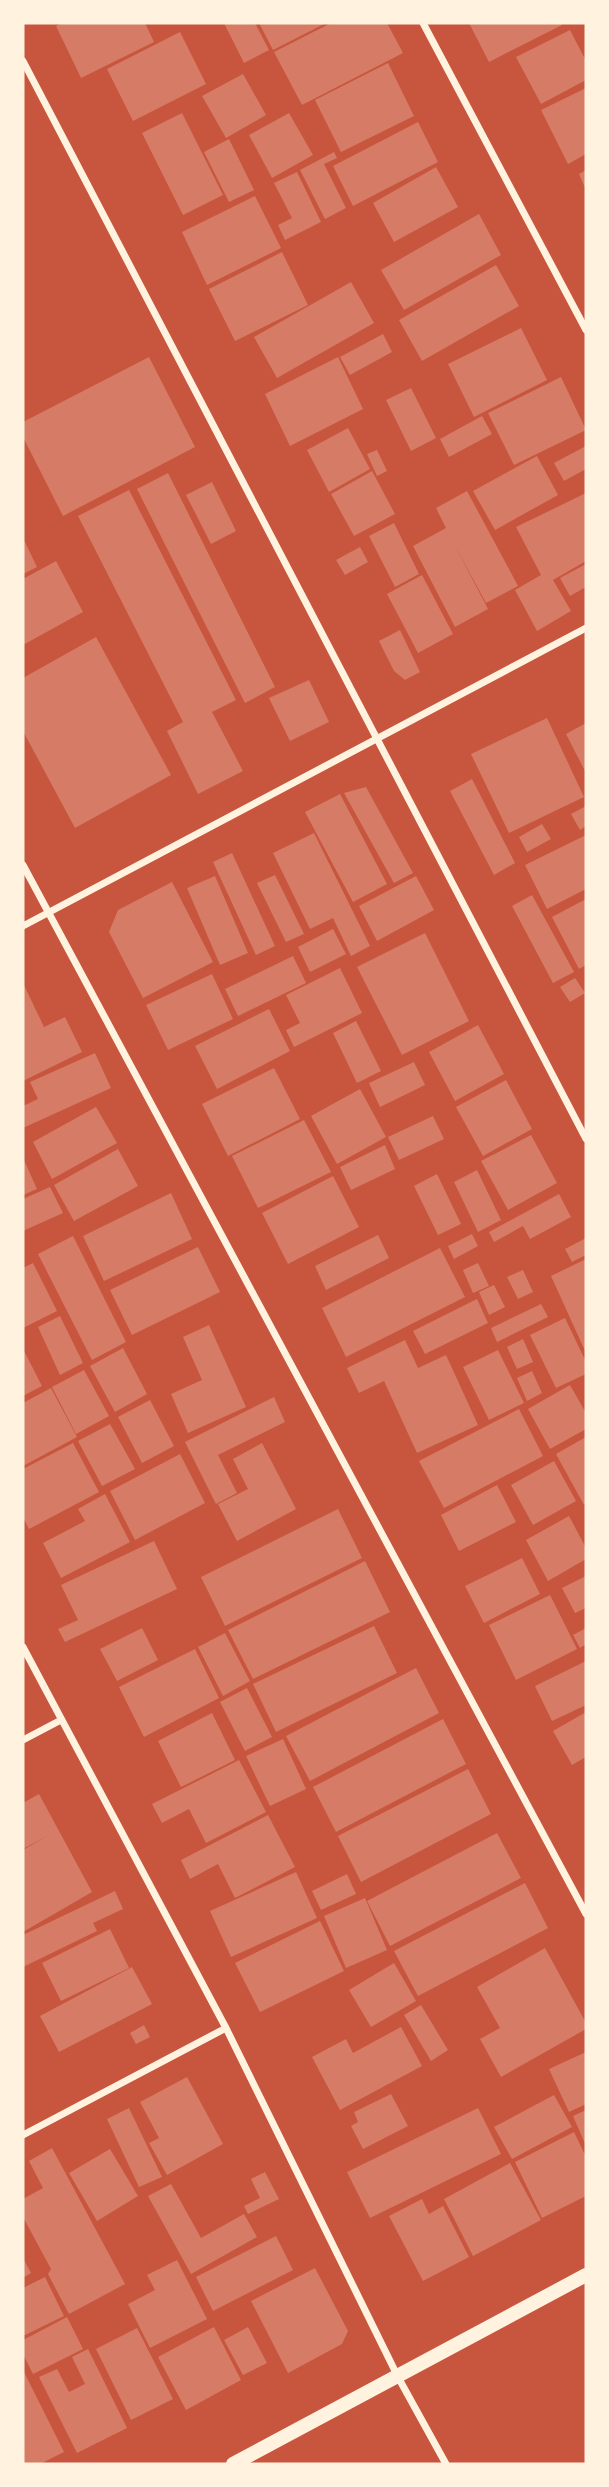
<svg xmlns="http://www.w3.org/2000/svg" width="609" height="2487" font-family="'Work Sans',sans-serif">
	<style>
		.building { fill: #d67c66 }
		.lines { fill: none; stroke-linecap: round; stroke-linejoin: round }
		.minor { stroke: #fff3e0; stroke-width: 7 }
		.secondary { stroke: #fff3e0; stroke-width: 14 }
	</style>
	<rect width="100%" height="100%" fill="#c8553d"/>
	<path class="building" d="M 62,23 L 145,23 L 154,42 L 81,78 L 56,26 Z
		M 224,23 L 255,23 L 269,50 L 244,63 Z
		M 259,23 L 326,23 L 273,50 Z
		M 331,23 L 387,23 L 403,53 L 302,105 L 274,52 Z
		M 469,23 L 561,23 L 562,25 L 489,62 Z
		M 570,30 L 586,61 L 586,80 L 541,104 L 516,57 Z
		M 180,32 L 206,84 L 133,121 L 107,69 Z
		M 388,63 L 414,116 L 341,152 L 315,100 Z
		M 243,74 L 266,115 L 226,138 L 202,96 Z
		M 586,88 L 586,154 L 568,164 L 541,110 Z
		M 182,113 L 223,195 L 183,215 L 142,133 Z
		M 289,113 L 313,155 L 272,178 L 249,135 Z
		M 418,122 L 438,162 L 353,206 L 333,166 Z
		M 229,139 L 254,190 L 229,202 L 204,152 Z
		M 334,152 L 337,158 L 324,164 L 346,208 L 325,219 L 300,170 Z
		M 436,167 L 458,207 L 394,242 L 373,203 Z
		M 586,170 L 586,190 L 579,174 Z
		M 297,172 L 321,222 L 285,240 L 278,225 L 292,218 L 274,183 Z
		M 255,196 L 281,248 L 207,285 L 182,232 Z
		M 479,214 L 501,255 L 404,310 L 381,270 Z
		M 282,252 L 308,305 L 235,341 L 209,289 Z
		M 496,265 L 519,306 L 422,361 L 399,320 Z
		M 351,282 L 374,323 L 277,378 L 254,337 Z
		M 521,328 L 547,380 L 474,417 L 448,364 Z
		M 383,334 L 392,352 L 350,375 L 340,357 Z
		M 149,357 L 195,447 L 63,516 L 23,437 L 23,422 Z
		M 338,357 L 363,409 L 290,446 L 265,394 Z
		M 561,377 L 586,430 L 514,465 L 488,413 Z
		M 411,388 L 436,438 L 411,451 L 386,400 Z
		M 482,416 L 492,434 L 449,457 L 440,439 Z
		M 348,428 L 370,469 L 329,492 L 307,450 Z
		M 586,446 L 586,469 L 564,481 L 554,463 Z
		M 377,450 L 387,471 L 377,476 L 367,454 Z
		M 537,456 L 558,495 L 495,530 L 473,491 Z
		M 372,471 L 395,514 L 354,536 L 331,494 Z
		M 168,473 L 275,687 L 245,703 L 137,489 Z
		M 212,482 L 236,531 L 211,544 L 186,495 Z
		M 129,490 L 236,700 L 212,712 L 243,771 L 198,794 L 167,731 L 183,722 L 78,516 Z
		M 467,491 L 518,586 L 486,603 L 453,542 L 488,609 L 455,627 L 413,546 L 446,528 L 436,508 Z
		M 586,493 L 586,561 L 553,580 L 571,611 L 537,631 L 515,590 L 541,575 L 516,527 Z
		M 394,523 L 419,574 L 395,587 L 369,536 Z
		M 23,538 L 37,567 L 23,574 Z
		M 360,547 L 368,562 L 345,575 L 336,560 Z
		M 56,561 L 83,612 L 23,645 L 23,579 Z
		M 586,564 L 586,587 L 570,596 L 560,578 Z
		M 422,575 L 453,634 L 418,653 L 387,594 Z
		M 400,630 L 420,672 L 405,680 L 394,671 L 379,641 Z
		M 96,637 L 171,775 L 75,828 L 23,731 L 23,678 Z
		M 309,680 L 329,722 L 290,741 L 269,698 Z
		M 547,718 L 584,797 L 509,833 L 471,754 Z
		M 586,723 L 586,773 L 566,734 Z
		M 472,779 L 515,863 L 494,875 L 450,791 Z
		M 366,787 L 413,873 L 394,883 L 344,793 Z
		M 340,794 L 387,884 L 353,902 L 305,812 Z
		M 586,806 L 586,826 L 580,830 L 571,814 Z
		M 542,824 L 551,839 L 527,852 L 519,837 Z
		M 314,833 L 370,946 L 351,956 L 333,918 L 310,929 L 273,853 Z
		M 586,835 L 586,889 L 547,909 L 525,865 Z
		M 232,853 L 275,946 L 256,955 L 213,862 Z
		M 275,875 L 304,934 L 286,942 L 257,883 Z
		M 215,876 L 248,953 L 220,965 L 187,888 Z
		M 416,876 L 434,910 L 377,941 L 359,906 Z
		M 172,882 L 213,962 L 143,998 L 109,932 L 118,910 Z
		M 532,895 L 574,972 L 553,983 L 512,906 Z
		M 586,899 L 586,965 L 579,969 L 552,917 Z
		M 333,929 L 346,954 L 310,972 L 298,947 Z
		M 425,933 L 469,1021 L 402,1055 L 357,967 Z
		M 293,956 L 306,983 L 238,1016 L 225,989 Z
		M 340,968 L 362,1013 L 294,1047 L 286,1030 L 300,1023 L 286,995 Z
		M 212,974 L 233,1019 L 168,1050 L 146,1005 Z
		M 575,978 L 585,993 L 570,1002 L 560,987 Z
		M 23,983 L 44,1027 L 65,1017 L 82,1052 L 23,1081 Z
		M 269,1009 L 290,1051 L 217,1089 L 195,1046 Z
		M 356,1021 L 381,1071 L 357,1083 L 333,1033 Z
		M 478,1025 L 504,1074 L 455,1101 L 429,1052 Z
		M 95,1053 L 111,1088 L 23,1128 L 23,1106 L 38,1099 L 30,1082 Z
		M 414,1062 L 425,1085 L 380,1107 L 369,1083 Z
		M 274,1068 L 300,1119 L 228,1156 L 202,1104 Z
		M 506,1080 L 532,1129 L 483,1156 L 456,1107 Z
		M 360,1089 L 386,1137 L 337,1164 L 311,1116 Z
		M 96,1107 L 117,1143 L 52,1179 L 33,1142 Z
		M 433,1116 L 444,1139 L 399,1160 L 388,1137 Z
		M 304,1120 L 331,1172 L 258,1208 L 232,1156 Z
		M 531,1135 L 557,1183 L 508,1210 L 481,1161 Z
		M 385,1145 L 395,1169 L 351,1190 L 340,1167 Z
		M 118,1149 L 138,1186 L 74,1221 L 54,1185 Z
		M 23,1158 L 37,1189 L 23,1195 Z
		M 477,1170 L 501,1220 L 478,1232 L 454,1182 Z
		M 437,1174 L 461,1224 L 438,1235 L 414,1186 Z
		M 333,1176 L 359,1227 L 288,1264 L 262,1213 Z
		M 50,1187 L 63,1213 L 23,1231 L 23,1199 Z
		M 171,1193 L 192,1239 L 104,1281 L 83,1236 Z
		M 559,1194 L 571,1217 L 530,1239 L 523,1226 L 494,1242 L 489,1232 Z
		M 472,1234 L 478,1246 L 454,1259 L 448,1246 Z
		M 378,1235 L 389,1258 L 326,1290 L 315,1266 Z
		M 73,1236 L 126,1342 L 92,1360 L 38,1254 Z
		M 586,1238 L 586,1255 L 572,1262 L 565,1249 Z
		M 198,1247 L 220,1292 L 132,1335 L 110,1290 Z
		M 440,1248 L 465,1297 L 346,1357 L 322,1308 Z
		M 586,1259 L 586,1353 L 551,1276 Z
		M 33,1263 L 57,1311 L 23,1328 L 23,1268 Z
		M 478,1263 L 489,1286 L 473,1293 L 463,1270 Z
		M 523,1270 L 533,1292 L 518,1299 L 507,1277 Z
		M 494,1285 L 505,1307 L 489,1315 L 479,1292 Z
		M 477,1299 L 488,1323 L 425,1354 L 413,1331 Z
		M 541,1304 L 548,1317 L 497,1342 L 491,1328 Z
		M 60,1316 L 83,1363 L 60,1375 L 38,1327 Z
		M 565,1318 L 586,1362 L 586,1374 L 556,1388 L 530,1335 Z
		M 209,1325 L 246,1407 L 188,1433 L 171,1394 L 202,1380 L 183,1337 Z
		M 523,1339 L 533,1362 L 517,1369 L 507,1347 Z
		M 405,1340 L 418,1368 L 446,1355 L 478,1425 L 417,1453 L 384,1381 L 359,1393 L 347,1368 Z
		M 123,1348 L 147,1394 L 115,1412 L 90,1366 Z
		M 23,1349 L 42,1386 L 23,1396 Z
		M 498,1350 L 524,1403 L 489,1420 L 463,1367 Z
		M 84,1370 L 109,1416 L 76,1434 L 52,1387 Z
		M 532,1371 L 542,1393 L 527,1401 L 517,1378 Z
		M 570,1385 L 586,1413 L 586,1429 L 550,1449 L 528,1409 Z
		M 51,1388 L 77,1437 L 23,1466 L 23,1403 Z
		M 274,1397 L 285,1422 L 218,1455 L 237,1493 L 216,1504 L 185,1442 Z
		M 150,1400 L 174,1446 L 142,1463 L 118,1417 Z
		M 519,1409 L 543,1456 L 444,1508 L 419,1461 Z
		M 110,1424 L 135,1469 L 102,1486 L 78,1441 Z
		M 586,1437 L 586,1503 L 584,1505 L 556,1454 Z
		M 73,1443 L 99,1492 L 29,1529 L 23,1517 L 23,1469 Z
		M 262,1443 L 296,1509 L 237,1541 L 218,1504 L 248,1489 L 233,1459 Z
		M 180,1454 L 205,1503 L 135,1540 L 110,1491 Z
		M 554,1461 L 576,1501 L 533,1525 L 511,1485 Z
		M 497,1485 L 516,1522 L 459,1551 L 441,1515 Z
		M 105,1494 L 130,1542 L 61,1578 L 43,1543 L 85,1521 L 78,1509 Z
		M 338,1509 L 362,1558 L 225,1626 L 201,1577 Z
		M 569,1516 L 586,1548 L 586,1559 L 548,1581 L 526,1540 Z
		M 154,1541 L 177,1589 L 65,1642 L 58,1629 L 78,1620 L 61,1585 Z
		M 522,1558 L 540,1594 L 484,1623 L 465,1586 Z
		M 365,1561 L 390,1612 L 253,1679 L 228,1630 Z
		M 586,1576 L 586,1608 L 575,1613 L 562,1588 Z
		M 550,1595 L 577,1649 L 516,1680 L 489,1625 Z
		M 374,1626 L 397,1673 L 276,1732 L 253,1684 Z
		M 142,1628 L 158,1660 L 117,1681 L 100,1649 Z
		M 586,1628 L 586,1644 L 580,1648 L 573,1635 Z
		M 225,1633 L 250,1681 L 223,1696 L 198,1647 Z
		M 195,1649 L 219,1698 L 144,1737 L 119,1687 Z
		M 586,1661 L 586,1705 L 552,1721 L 535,1686 Z
		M 416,1668 L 439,1713 L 310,1781 L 286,1736 Z
		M 247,1688 L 272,1737 L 245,1751 L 220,1702 Z
		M 586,1712 L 586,1757 L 572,1765 L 553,1731 Z
		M 212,1713 L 235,1760 L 181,1787 L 158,1741 Z
		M 443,1719 L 466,1764 L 336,1832 L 313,1787 Z
		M 283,1739 L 306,1789 L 270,1806 L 246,1756 Z
		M 239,1760 L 266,1812 L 206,1843 L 189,1809 L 162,1823 L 152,1804 Z
		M 468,1769 L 491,1814 L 361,1882 L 338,1836 Z
		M 39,1794 L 92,1892 L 23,1932 L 23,1850 L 49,1835 L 23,1849 L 23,1803 Z
		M 268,1815 L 295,1867 L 235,1898 L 218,1864 L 190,1879 L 181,1860 Z
		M 497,1833 L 521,1878 L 390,1946 L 367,1901 Z
		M 296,1872 L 317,1918 L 231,1957 L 210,1911 Z
		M 347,1874 L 356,1894 L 321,1910 L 312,1891 Z
		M 525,1883 L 548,1928 L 418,1996 L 394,1951 Z
		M 115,1891 L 123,1909 L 93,1923 L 97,1931 L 23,1967 L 23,1935 Z
		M 365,1898 L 387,1950 L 346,1968 L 324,1916 Z
		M 320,1921 L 344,1971 L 260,2012 L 235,1963 Z
		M 110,1929 L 129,1968 L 61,2001 L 42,1963 Z
		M 545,1948 L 586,2023 L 586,2029 L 501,2077 L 480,2039 L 500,2028 L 477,1987 Z
		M 394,1963 L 416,2001 L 371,2027 L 349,1990 Z
		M 132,1967 L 152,2004 L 59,2052 L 40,2016 Z
		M 421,2005 L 448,2050 L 431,2061 L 404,2015 Z
		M 144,2025 L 150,2037 L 136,2044 L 130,2033 Z
		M 401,2027 L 422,2066 L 340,2110 L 312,2057 L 346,2039 L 353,2053 Z
		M 586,2052 L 586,2104 L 569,2112 L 549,2069 Z
		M 187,2077 L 223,2144 L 167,2175 L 149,2143 L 159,2138 L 140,2102 Z
		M 391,2094 L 408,2126 L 363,2149 L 351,2126 L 358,2122 L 354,2112 Z
		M 554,2095 L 572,2127 L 512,2159 L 494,2127 Z
		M 129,2108 L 162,2177 L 139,2187 L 107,2119 Z
		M 478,2108 L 501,2154 L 370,2218 L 347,2172 Z
		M 586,2110 L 586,2146 L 573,2116 Z
		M 574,2132 L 586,2157 L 586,2196 L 542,2218 L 515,2162 Z
		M 52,2148 L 125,2284 L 69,2314 L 48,2274 L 51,2269 L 23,2217 L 23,2199 L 43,2188 L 29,2161 Z
		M 110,2149 L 138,2196 L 97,2221 L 69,2173 Z
		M 510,2163 L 541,2220 L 473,2256 L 444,2199 Z
		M 265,2172 L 279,2199 L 248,2214 L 244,2206 L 260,2198 L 251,2179 Z
		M 171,2184 L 201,2238 L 244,2214 L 257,2237 L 191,2274 L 148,2196 Z
		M 422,2199 L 429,2214 L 443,2206 L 469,2257 L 423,2281 L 389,2216 Z
		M 276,2236 L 293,2270 L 213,2311 L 196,2277 Z
		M 23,2258 L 31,2273 L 23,2278 Z
		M 177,2260 L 207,2319 L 150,2348 L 128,2304 L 155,2290 L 147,2275 Z
		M 315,2268 L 348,2331 L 342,2344 L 288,2373 L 251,2301 Z
		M 45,2277 L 64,2316 L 23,2336 L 23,2288 Z
		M 67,2317 L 83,2349 L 33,2374 L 23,2354 L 23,2340 Z
		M 214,2327 L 241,2380 L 186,2410 L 158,2357 Z
		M 248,2327 L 267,2363 L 243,2375 L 224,2340 Z
		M 137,2328 L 173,2399 L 131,2420 L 96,2349 Z
		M 88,2349 L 127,2428 L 77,2453 L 39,2377 L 57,2369 L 69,2392 L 85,2384 L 72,2357 Z
		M 23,2370 L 64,2452 L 40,2464 L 23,2464 Z"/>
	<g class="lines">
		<path class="minor" d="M 423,23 L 586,330
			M 23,61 L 586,1139
			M 23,865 L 586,1914
			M 23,926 L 586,628
			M 23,1647 L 226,2028 L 398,2377 L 446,2464
			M 23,1740 L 61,1720
			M 23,2135 L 226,2028"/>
		<path class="secondary" d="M 233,2464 L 586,2275"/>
	</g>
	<rect width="609" height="2487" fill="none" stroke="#fff3e0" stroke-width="49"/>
</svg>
